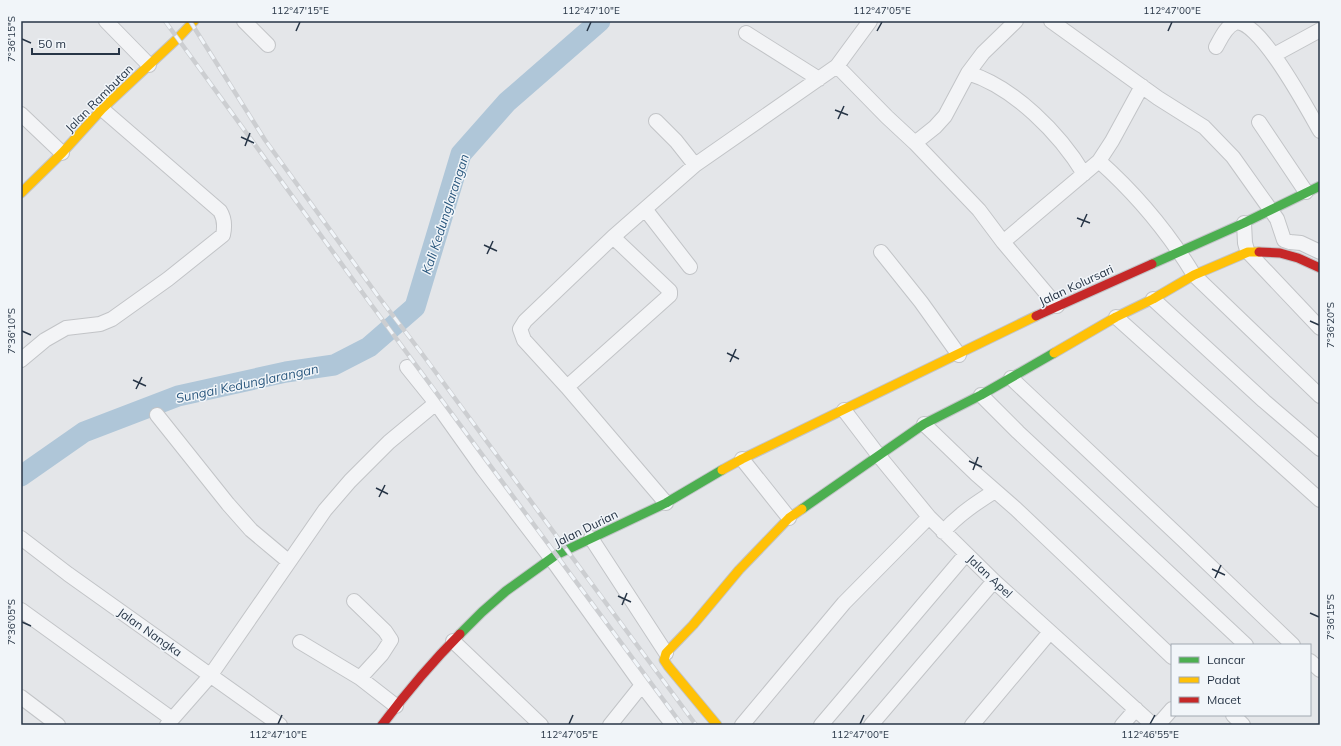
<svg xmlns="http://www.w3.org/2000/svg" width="1341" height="746" font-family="Mulish,sans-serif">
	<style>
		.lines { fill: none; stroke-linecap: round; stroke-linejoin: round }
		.river { stroke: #afc6d8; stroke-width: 21 }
		.street-casing { stroke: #c2c4c7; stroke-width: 16 }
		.fast-casing { stroke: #c2c4c7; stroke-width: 11 }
		.slow-casing { stroke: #c2c4c7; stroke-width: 11 }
		.jam-casing { stroke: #c2c4c7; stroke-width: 11 }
		.street { stroke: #f3f4f6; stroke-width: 14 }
		.fast { stroke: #4caf50; stroke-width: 9 }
		.slow { stroke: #ffc107; stroke-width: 9 }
		.jam { stroke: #c62828; stroke-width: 9 }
		.rail-casing { stroke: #ccced1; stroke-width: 4.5 }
		.rail { stroke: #f1f5f9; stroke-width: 3; stroke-dasharray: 9; stroke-linecap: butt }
		.ticks { fill: none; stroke: #273546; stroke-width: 1.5 }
		.labels { text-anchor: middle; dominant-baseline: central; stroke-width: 3; stroke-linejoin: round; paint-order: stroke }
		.street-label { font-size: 12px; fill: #273546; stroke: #f1f5f9 }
		.water-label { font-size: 13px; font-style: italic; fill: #2c597f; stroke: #f1f5f9 }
		.neatline { fill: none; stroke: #273546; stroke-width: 1.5 }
		.ticks-label { font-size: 10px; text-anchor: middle; fill: #273546 }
	</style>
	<rect width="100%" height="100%" fill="#e4e6e9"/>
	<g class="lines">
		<path class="river" d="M 21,476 L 84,432 L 178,396 L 286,372 L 334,365 L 369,347 L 415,307 L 461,154 L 507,102 L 600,21"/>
		<defs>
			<path id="street" d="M 106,21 L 149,65
				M 244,21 L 268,45
				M 1051,21 L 1158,98 L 1204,127 L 1233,157 L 1277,219 L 1284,240 L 1290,242 L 1301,243 L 1320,252
				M 746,33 L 819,79
				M 1216,47 C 1220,40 1226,26 1235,23 C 1258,16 1309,112 1320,131
				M 1274,55 L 1320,30
				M 837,66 L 887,117 L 915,143 L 979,210 L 1003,242 L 1057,306
				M 968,73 C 1014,87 1060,134 1084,174
				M 21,114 L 62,153
				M 656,121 L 676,141 L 695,165
				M 1259,122 L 1306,192
				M 915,143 L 935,127 L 945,116 L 968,73 L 983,53 L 1016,21
				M 1099,161 C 1136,194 1168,232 1194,275 L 1320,396
				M 645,209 L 690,267
				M 1244,223 L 1245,243 L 1247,250
				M 1003,242 L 1099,161 L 1112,141 L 1142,86
				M 881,252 L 921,302 L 959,355
				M 1248,252 L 1320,328
				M 1153,299 L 1264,401 L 1320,449
				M 1116,317 L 1320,500
				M 21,360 L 45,340 L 66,328 L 100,324 L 112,319 L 168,279 L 223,235 C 225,226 225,219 220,211 L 102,109
				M 407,367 L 436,403 L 483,469 L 551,558 L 642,685 L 673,725
				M 1011,378 L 1182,539 L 1293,645
				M 567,387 L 670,295 L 670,291 L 613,237
				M 981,395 L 1018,432 L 1246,645
				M 844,410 L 879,456 L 929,517 L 994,581 L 1153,725
				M 157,415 L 228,504 L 251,530 L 288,561
				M 924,424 L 976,474 L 1016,509 L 1172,657
				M 742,459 L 789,518
				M 666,503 L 567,387 L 524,340 L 520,329 L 525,321 L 613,237 L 695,165 L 837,66 L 870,21
				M 943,532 C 958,515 976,503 995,491
				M 21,538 L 68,574 L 280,725
				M 591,538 L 666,653
				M 354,601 L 385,631 L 391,640 L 382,654 L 360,678
				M 21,610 L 172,719
				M 453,641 L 541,725
				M 300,642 L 360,678 L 396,706
				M 1310,661 L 1320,670
				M 21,697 L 58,725
				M 1233,715 L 1243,725
				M 167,725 L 210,676 L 325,510 L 350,481 L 389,442 L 436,403
				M 610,725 L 642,685
				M 742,725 L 844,603 L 929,517
				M 821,725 L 966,554
				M 871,725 L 994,581
				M 972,725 L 1050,632
				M 1122,725 L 1136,709
				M 1158,725 L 1172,709"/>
			<path id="fast" d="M 1152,264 L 1244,223 L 1320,186
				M 802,509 L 924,424 L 981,395 L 1054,353
				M 460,634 L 482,612 L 506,591 L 556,555 L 666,503 L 722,470"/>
			<path id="slow" d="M 21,193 L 62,153 L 102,109 L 178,38 L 194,21
				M 1054,353 L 1116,317 L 1153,299 L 1194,275 L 1248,252 L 1259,252
				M 722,470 L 742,459 L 1036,316
				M 717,725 L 668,666 L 664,660 L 666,653 L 693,625 L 739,570 L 789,518 L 802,509"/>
			<path id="jam" d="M 1259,252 L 1280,253 L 1298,258 L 1320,268
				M 1036,316 L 1152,264
				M 382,725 C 406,693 432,662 460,634"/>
		</defs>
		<use href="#street" class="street-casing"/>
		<use href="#fast" class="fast-casing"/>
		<use href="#slow" class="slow-casing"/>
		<use href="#jam" class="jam-casing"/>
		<use href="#street" class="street"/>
		<use href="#fast" class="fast"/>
		<use href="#slow" class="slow"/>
		<use href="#jam" class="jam"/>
		<defs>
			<path id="rail" d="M 165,21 L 370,303 L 682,725
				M 190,21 L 265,140 L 378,296 L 420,351 L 696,725"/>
		</defs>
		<use href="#rail" class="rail-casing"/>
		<use href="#rail" class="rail"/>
	</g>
	<path class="ticks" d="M 296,31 L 300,22M 587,31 L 591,22M 877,31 L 882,22M 1168,31 L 1172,22M 22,39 L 31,43M 835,110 L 848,115M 838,119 L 844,106M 241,137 L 254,143M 245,146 L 250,133M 1077,218 L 1090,223M 1081,227 L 1087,214M 484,245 L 497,251M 487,254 L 493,241M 1310,321 L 1319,325M 22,331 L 31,335M 727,353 L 739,359M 730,362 L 736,349M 133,380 L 146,386M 136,389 L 142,377M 969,461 L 982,467M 973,470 L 978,457M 376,488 L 388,494M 379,497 L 385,485M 1212,569 L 1225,575M 1215,578 L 1221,565M 618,596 L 631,602M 622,605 L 627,593M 1310,613 L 1319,617M 22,622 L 31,626M 278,724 L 282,715M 569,724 L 573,715M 860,724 L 864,715M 1150,724 L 1155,715"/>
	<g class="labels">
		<g class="street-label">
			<text transform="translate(99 98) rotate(-45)">Jalan Rambutan</text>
			<text transform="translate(1076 285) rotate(-25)">Jalan Kolursari</text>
			<text transform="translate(586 528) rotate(-26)">Jalan Durian</text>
			<text transform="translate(990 576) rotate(43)">Jalan Apel</text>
			<text transform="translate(150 632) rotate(35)">Jalan Nangka</text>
		</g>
		<g class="water-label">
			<text transform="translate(445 214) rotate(-72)">Kali Kedunglarangan</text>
			<text transform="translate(247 383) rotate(-12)">Sungai Kedunglarangan</text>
		</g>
	</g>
	<rect width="1341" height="746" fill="none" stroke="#f1f5f9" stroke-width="44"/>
	<rect x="1171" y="644" width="140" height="72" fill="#f1f5f9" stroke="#a0a8b1"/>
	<rect x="1179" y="657" width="20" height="6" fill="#4caf50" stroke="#a0a8b1"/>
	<text x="1207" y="664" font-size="12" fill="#273546">Lancar</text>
	<rect x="1179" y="677" width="20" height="6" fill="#ffc107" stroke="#a0a8b1"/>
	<text x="1207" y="684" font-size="12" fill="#273546">Padat</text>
	<rect x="1179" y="697" width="20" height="6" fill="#c62828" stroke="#a0a8b1"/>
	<text x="1207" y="704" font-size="12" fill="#273546">Macet</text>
	<path d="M32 48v6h87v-6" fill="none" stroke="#273546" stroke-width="2"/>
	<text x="38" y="48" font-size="12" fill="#273546" stroke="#f1f5f9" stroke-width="3" paint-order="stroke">50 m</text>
	<rect x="22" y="22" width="1297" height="702" class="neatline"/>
	<g class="ticks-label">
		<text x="300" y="14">112°47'15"E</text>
		<text x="591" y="14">112°47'10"E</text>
		<text x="882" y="14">112°47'05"E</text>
		<text x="1172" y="14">112°47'00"E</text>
		<text transform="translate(11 39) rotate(-90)" y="4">7°36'15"S</text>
		<text transform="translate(1330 325) rotate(-90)" y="4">7°36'20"S</text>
		<text transform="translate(11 331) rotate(-90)" y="4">7°36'10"S</text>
		<text transform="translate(1330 617) rotate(-90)" y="4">7°36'15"S</text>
		<text transform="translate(11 622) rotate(-90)" y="4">7°36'05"S</text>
		<text x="278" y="738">112°47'10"E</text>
		<text x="569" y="738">112°47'05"E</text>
		<text x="860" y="738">112°47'00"E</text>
		<text x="1150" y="738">112°46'55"E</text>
	</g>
</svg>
